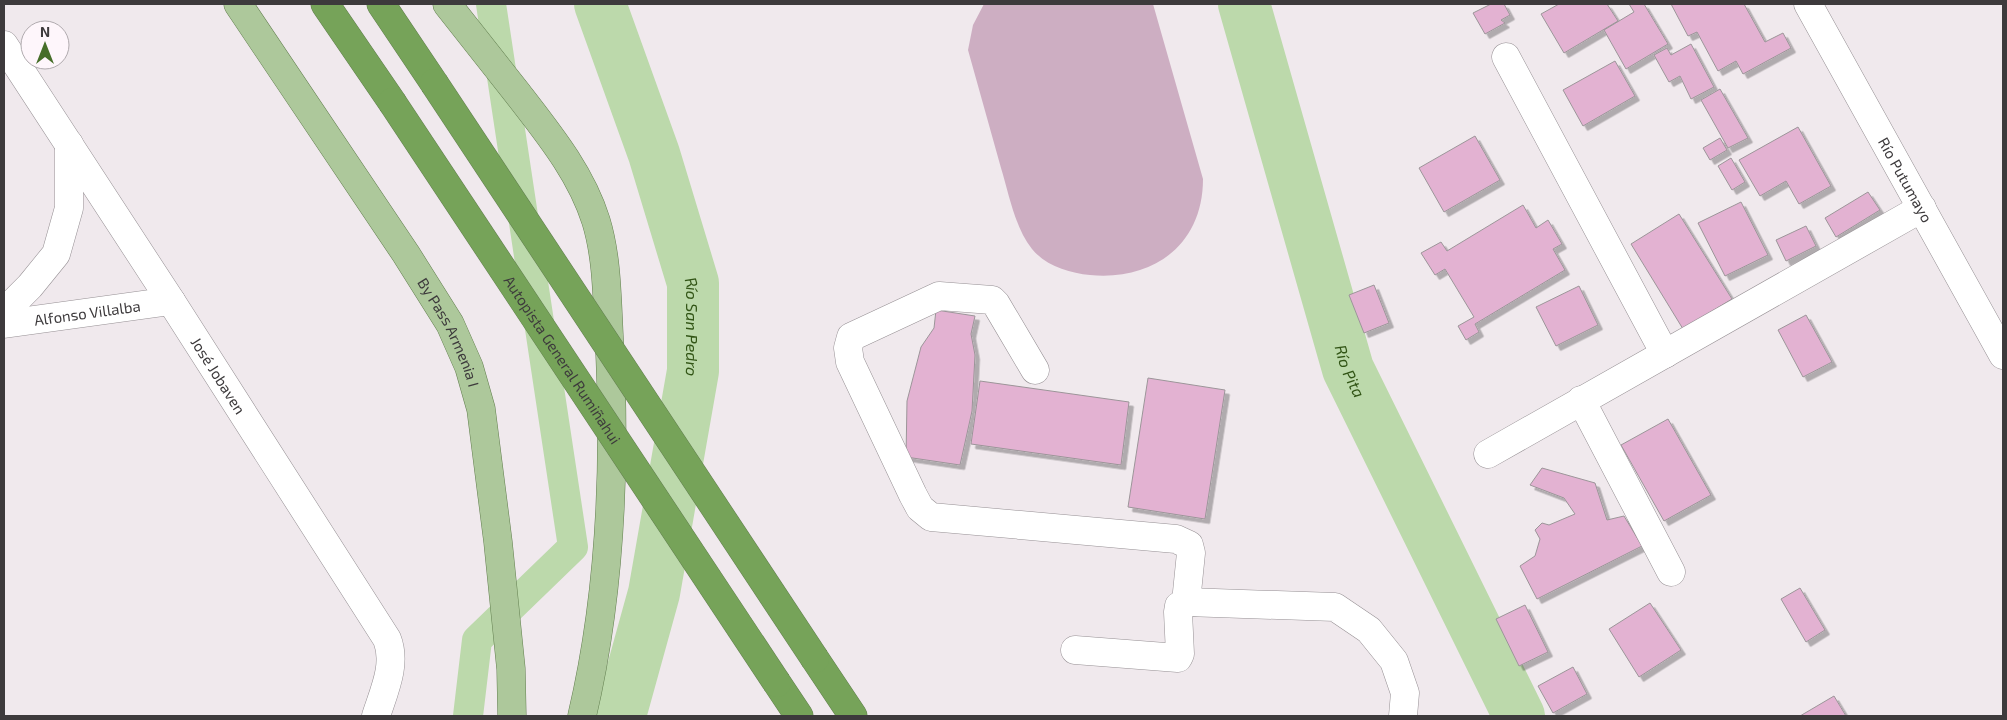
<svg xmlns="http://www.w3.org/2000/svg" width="2007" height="720" font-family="'Exo 2',sans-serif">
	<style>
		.green { fill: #cdaec2 }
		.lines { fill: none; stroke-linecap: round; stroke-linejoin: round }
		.canal { stroke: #bcd9ab; stroke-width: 30 }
		.river { stroke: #bcd9ab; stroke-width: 52 }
		.building { fill: #e3b2d2; stroke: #9c9599; filter: url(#shadow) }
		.minor-casing { stroke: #969094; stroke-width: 29 }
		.major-casing { stroke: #627e4f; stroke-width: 29 }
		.highway-casing { stroke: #627e4f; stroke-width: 29 }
		.minor { stroke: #fff; stroke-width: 28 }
		.major { stroke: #adc89b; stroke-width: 28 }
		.highway { stroke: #76a359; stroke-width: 28 }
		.highway-bridge-casing { stroke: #627e4f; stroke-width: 29; stroke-linecap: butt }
		.highway-bridge { stroke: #76a359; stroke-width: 28 }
		.labels { text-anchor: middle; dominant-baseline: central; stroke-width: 4; stroke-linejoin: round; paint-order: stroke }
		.street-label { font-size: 15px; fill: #3d3a3c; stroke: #fef6fb }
		.water-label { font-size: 16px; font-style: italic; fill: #325516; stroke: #fef6fb }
	</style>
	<defs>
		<filter id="shadow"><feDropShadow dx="4.5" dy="4.5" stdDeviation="0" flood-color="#0004"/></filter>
	</defs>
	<rect width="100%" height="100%" fill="#f0e9ed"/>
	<path class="green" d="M 984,4 L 1153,4 L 1203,179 C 1203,245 1153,281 1090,275 C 1069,273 1046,266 1032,249 C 1015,228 1009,194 1001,168 C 990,129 979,89 968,50 L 973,25 Z"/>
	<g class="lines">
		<path class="canal" d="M 468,716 L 477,640 L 573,547 L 491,4"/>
		<g class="river">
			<path id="s1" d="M 600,4 L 654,154 L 693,283 L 693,371 L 654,593 L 620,716"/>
			<path id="s2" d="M 1244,4 L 1348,369 L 1519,716"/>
		</g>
	</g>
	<path class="building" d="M 1491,4 L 1504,4 L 1510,15 L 1501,20 L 1505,23 L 1485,34 L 1473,13 Z
		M 1559,4 L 1607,4 L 1618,21 L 1564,53 L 1541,14 Z
		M 1629,4 L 1644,4 L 1668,44 L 1626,69 L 1604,30 L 1634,12 Z
		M 1671,4 L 1744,4 L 1765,42 L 1783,33 L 1791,48 L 1743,74 L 1736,61 L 1718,71 L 1697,32 L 1688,36 Z
		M 1691,44 L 1714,87 L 1691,99 L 1680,76 L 1669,82 L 1654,55 L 1667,48 L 1671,55 Z
		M 1615,61 L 1635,96 L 1583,126 L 1563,90 Z
		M 1720,89 L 1748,138 L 1728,148 L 1701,100 Z
		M 1798,127 L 1831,186 L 1799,204 L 1786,181 L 1760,196 L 1739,160 Z
		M 1475,136 L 1500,180 L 1444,212 L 1419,168 Z
		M 1720,138 L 1727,150 L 1710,160 L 1703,148 Z
		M 1731,158 L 1745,182 L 1732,190 L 1718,166 Z
		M 1868,192 L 1880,210 L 1836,237 L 1825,218 Z
		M 1741,202 L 1768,255 L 1725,276 L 1698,223 Z
		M 1523,205 L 1536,228 L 1548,220 L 1562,244 L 1553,249 L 1565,270 L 1475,324 L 1479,332 L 1466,340 L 1458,326 L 1474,317 L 1445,269 L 1435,275 L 1421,253 L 1441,242 L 1447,251 Z
		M 1679,214 L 1732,299 L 1683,329 L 1631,244 Z
		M 1806,226 L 1816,246 L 1786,261 L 1776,240 Z
		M 1374,285 L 1389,323 L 1364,333 L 1349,295 Z
		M 1579,286 L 1598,325 L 1556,346 L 1536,307 Z
		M 936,310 L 975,316 L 971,334 L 975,355 L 972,411 L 960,465 L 906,457 L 907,401 L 921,347 L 934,328 Z
		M 1806,315 L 1832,362 L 1803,377 L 1778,330 Z
		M 1148,378 L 1225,390 L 1205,519 L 1128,507 Z
		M 980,381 L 1129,402 L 1121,465 L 971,444 Z
		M 1668,419 L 1711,495 L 1664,521 L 1621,445 Z
		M 1542,468 L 1595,483 L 1607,520 L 1624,516 L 1642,546 L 1537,599 L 1520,566 L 1535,556 L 1540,539 L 1535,530 L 1542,523 L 1549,525 L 1575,514 L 1564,498 L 1530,485 Z
		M 1800,588 L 1825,630 L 1806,642 L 1781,599 Z
		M 1650,603 L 1681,650 L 1639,677 L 1609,629 Z
		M 1525,605 L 1548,652 L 1519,666 L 1496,619 Z
		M 1573,667 L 1587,694 L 1553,713 L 1538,686 Z
		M 1834,696 L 1846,716 L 1800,716 Z"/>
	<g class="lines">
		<defs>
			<g id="minor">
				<path id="s3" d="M 1808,4 L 2003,355"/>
				<path id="s4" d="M 4,45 L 171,301 L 387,639 C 397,664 384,691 376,716"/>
				<path d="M 1506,57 L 1665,354"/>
				<path d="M 4,312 L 30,286 L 56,254 L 69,208 L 69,144"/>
				<path id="s5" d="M 4,324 L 171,301"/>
				<path d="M 1035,370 L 996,304 L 992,300 L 939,296 L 851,337 L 848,348 L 850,362 L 913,495 L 920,508 L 931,517 L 1176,539 L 1189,545 L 1191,553 L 1186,602"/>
				<path d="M 1581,400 L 1671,572"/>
				<path d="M 1488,454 L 1922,208"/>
				<path d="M 1075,650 L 1178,658 L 1180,654 L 1178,612 L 1179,606 L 1186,602 L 1335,607 L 1369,630 L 1394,661 L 1405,693 L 1403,716"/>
			</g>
			<g id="major">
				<path id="s6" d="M 238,4 L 406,254 L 450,324 L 469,367 L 481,409 L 498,542 L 511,669 L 512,716"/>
				<path d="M 447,4 C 471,34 494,64 518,94 C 548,133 581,173 596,221 C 607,257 607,297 609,335 C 616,461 611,593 582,716"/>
			</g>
			<path id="highway" d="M 325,4 L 392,102
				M 381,4 L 434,83
				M 815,659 L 853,716
				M 777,683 L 799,716"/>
		</defs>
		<use href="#minor" class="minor-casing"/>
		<use href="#major" class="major-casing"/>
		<use href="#highway" class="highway-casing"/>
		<use href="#minor" class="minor"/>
		<use href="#major" class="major"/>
		<use href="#highway" class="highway"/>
		<defs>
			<g id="highway-bridge">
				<path d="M 434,83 L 815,659"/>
				<path id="s7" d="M 392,102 L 777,683"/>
			</g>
		</defs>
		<use href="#highway-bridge" class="highway-bridge-casing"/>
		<use href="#highway-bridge" class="highway-bridge"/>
	</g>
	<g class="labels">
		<g class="street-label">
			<text stroke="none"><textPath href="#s3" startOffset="201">Río Putumayo</textPath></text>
			<text stroke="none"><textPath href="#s5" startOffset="84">Alfonso Villalba</textPath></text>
			<text stroke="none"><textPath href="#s6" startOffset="391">By Pass Armenia I</textPath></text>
			<text stroke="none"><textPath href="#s7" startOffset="309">Autopista General Rumiñahui</textPath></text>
			<text stroke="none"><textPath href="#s4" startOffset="394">José Jobaven</textPath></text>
		</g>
		<g class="water-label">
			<text stroke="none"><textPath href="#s1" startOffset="338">Río San Pedro</textPath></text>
			<text stroke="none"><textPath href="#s2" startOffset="382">Río Pita</textPath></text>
		</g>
	</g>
	<rect width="2007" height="720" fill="none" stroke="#3d3a3c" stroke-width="10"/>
	<g transform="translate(45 45)"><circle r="24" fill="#fef6fb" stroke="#b1abaf"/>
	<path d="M0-4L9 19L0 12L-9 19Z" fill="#466e29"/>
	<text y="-8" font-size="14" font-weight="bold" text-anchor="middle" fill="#3d3a3c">N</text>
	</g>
</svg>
